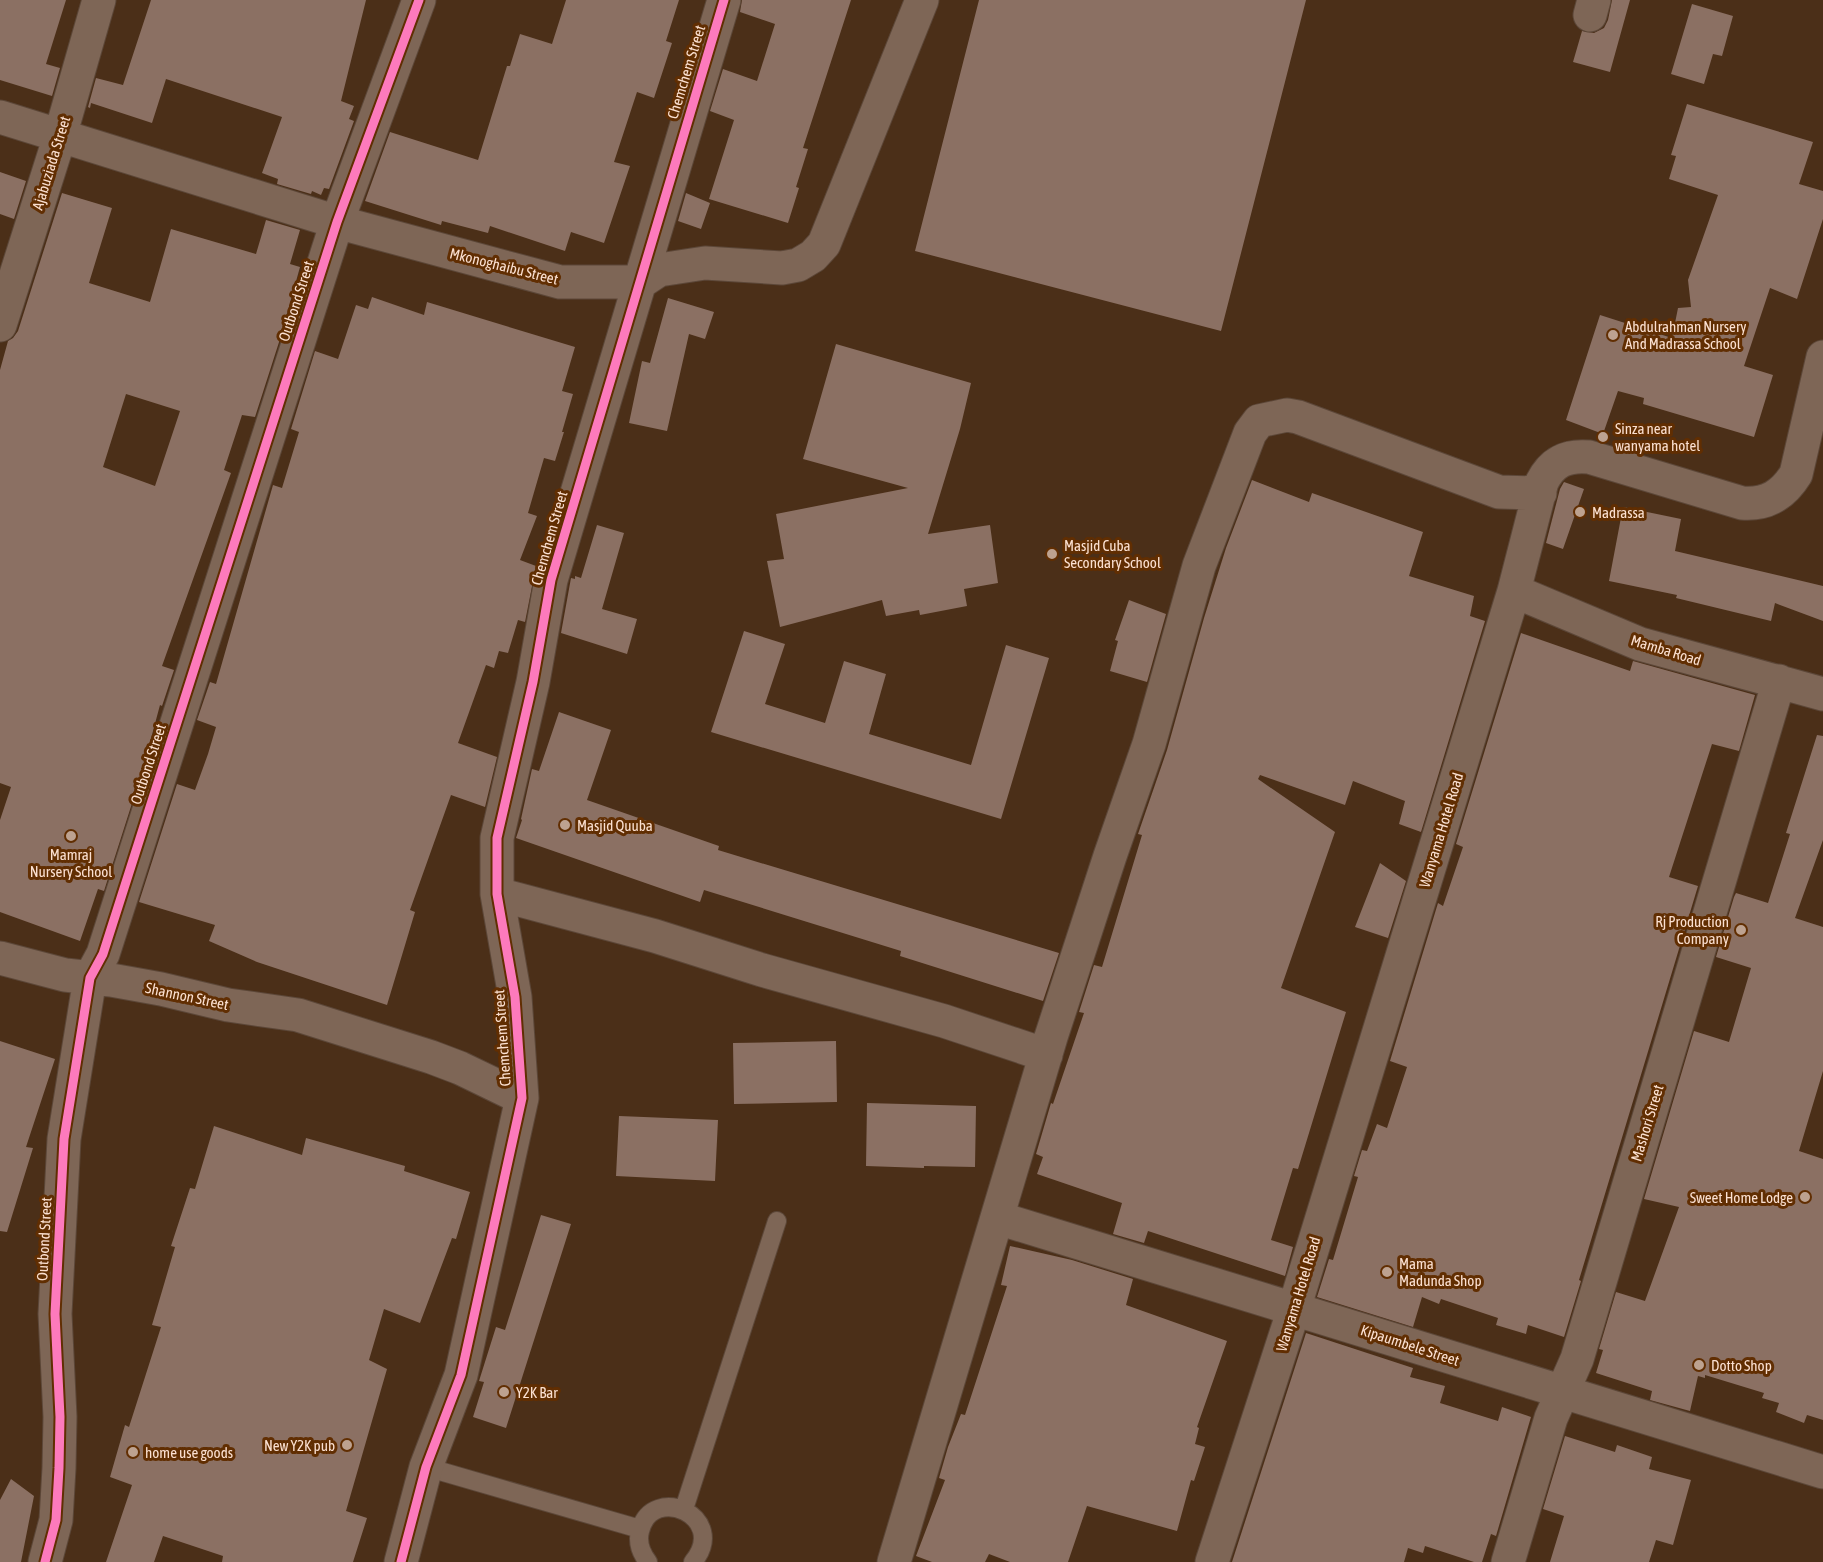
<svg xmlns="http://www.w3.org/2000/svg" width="1823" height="1562" font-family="'Asap Condensed',sans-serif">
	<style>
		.building { fill: #8b7063; fill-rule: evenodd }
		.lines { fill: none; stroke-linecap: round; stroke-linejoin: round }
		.service-casing { stroke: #5c4738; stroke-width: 20 }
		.minor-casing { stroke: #5c4738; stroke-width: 35 }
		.service { stroke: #7e6656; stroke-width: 18 }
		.minor { stroke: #7e6656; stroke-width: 33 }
		.cycleway-casing { stroke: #612e02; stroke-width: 13 }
		.cycleway { stroke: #fd7abc; stroke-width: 9 }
		.poi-dot { fill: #bda290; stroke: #612e02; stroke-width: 2 }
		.labels { text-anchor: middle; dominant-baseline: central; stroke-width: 6; stroke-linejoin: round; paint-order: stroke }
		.street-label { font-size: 15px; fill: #fbe0d1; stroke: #612e02 }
		.poi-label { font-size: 15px; fill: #fbe0d1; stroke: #612e02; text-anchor: start }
	</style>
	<rect width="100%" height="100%" fill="#4b2f18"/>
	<path class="building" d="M 0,0 L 66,0 L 46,64 L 60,68 L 52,96 L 0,80 Z
		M 151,0 L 366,0 L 341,101 L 354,106 L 349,119 L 354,121 L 329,189 L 324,188 L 321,195 L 312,191 L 311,194 L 277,184 L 278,179 L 262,173 L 282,117 L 166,79 L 152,123 L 91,103 L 90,108 L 88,107 L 96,78 L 123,85 Z
		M 566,0 L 679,0 L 666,41 L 672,43 L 654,98 L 637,92 L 614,162 L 630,166 L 604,243 L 571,232 L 565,251 L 490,226 L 488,233 L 442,221 L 441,225 L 365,201 L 390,132 L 478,160 L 507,66 L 510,66 L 520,34 L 552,44 Z
		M 742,0 L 851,0 L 803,148 L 808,149 L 796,187 L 799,188 L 788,223 L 709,199 L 734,120 L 710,111 L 723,69 L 757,81 L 775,24 L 740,12 Z
		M 979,0 L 1306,0 L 1221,331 L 915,251 Z
		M 1612,0 L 1630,0 L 1610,72 L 1573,62 L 1582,31 L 1594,33 L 1604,28 L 1608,20 Z
		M 1692,4 L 1733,16 L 1722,56 L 1713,54 L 1704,84 L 1671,74 Z
		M 1687,104 L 1813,142 L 1799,184 L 1823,191 L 1823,219 L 1797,299 L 1770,288 L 1744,366 L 1773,375 L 1754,437 L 1643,404 L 1644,398 L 1618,391 L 1603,434 L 1566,420 L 1600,315 L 1672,338 L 1678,308 L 1691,307 L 1688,280 L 1718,195 L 1669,179 L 1676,156 L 1671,155 Z
		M 0,172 L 26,181 L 14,219 L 0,214 Z
		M 62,193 L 112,208 L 89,283 L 150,302 L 171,229 L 256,254 L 266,220 L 300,230 L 290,264 L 300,267 L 280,339 L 255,417 L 242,415 L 224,470 L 231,473 L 162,666 L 174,670 L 162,706 L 160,705 L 142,772 L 104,891 L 98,889 L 80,941 L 0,912 L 0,820 L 11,787 L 0,783 L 0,370 L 8,341 L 13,338 L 18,331 ZM 126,394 L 180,411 L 155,486 L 103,467 Z
		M 686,193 L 710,203 L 701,229 L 678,221 Z
		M 372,297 L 424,315 L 427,302 L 575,347 L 562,391 L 573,394 L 562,432 L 564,432 L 555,461 L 544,458 L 528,513 L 537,516 L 520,560 L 536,566 L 525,622 L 518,620 L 508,653 L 499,651 L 494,668 L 486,665 L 458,743 L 497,757 L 485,807 L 451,795 L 410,910 L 415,912 L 387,1005 L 257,962 L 209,941 L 215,925 L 139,902 L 177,784 L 195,790 L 208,754 L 216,727 L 197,720 L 210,682 L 216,684 L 273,485 L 282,488 L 299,432 L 291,429 L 315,351 L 338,359 L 356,305 L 368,309 Z
		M 668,298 L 714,312 L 705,339 L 689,334 L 667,431 L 629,423 L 642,361 L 650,363 Z
		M 836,344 L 971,383 L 960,429 L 928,534 L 990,525 L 998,583 L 964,589 L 967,606 L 920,615 L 919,610 L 886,616 L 882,600 L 780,627 L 767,561 L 784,559 L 776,514 L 908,488 L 803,459 Z
		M 1252,480 L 1309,502 L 1312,493 L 1423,532 L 1409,576 L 1474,596 L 1470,616 L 1485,621 L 1421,832 L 1399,824 L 1405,801 L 1353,781 L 1345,805 L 1260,775 L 1258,779 L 1335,832 L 1281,988 L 1346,1012 L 1298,1169 L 1293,1168 L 1271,1240 L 1293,1247 L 1285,1276 L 1148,1231 L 1144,1243 L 1113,1234 L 1122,1203 L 1037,1174 L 1043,1157 L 1036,1154 L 1051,1103 L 1053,1104 L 1084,1013 L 1079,1012 L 1094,965 L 1102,967 L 1142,835 L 1138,834 L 1167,750 L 1204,618 L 1226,548 Z
		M 1564,482 L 1584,489 L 1563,549 L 1546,543 L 1560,489 Z
		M 1623,507 L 1681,519 L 1675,551 L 1823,586 L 1823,621 L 1775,603 L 1771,621 L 1676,598 L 1677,595 L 1609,581 Z
		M 597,525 L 624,533 L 602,609 L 637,619 L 627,654 L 561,633 L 571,578 L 575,579 L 575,576 L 581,578 Z
		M 1129,600 L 1166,614 L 1147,682 L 1110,671 L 1118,641 L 1115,640 Z
		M 744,631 L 785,644 L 765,704 L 825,723 L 844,661 L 886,674 L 869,734 L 971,765 L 1006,645 L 1049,658 L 1001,819 L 711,732 Z
		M 1521,633 L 1630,671 L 1633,661 L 1755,695 L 1739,751 L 1712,744 L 1669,877 L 1698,886 L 1579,1280 L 1581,1281 L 1564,1337 L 1528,1325 L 1526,1334 L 1496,1325 L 1498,1318 L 1441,1299 L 1439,1304 L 1422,1297 L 1413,1327 L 1317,1297 L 1329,1259 L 1333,1260 L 1358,1177 L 1354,1176 L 1362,1150 L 1367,1151 L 1377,1124 L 1387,1128 L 1407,1067 L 1390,1061 L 1438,903 L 1443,906 L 1463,847 L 1456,844 Z
		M 559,712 L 611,730 L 587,800 L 719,846 L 718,850 L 1059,953 L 1043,1001 L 900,956 L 901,951 L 704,890 L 700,902 L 516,838 L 522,820 L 521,819 L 532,769 L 539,771 Z
		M 1817,735 L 1823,736 L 1823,840 L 1795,918 L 1823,927 L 1823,1071 L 1799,1151 L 1823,1159 L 1823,1420 L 1807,1415 L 1804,1423 L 1776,1412 L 1779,1403 L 1762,1398 L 1764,1393 L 1705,1375 L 1705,1378 L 1698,1376 L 1690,1411 L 1650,1400 L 1652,1391 L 1596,1373 L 1603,1350 L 1599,1349 L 1616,1292 L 1645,1301 L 1679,1207 L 1644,1199 L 1694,1031 L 1729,1042 L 1751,968 L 1716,957 L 1734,897 L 1736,893 L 1768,903 L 1790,834 L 1786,833 Z
		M 1380,863 L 1406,881 L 1388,938 L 1355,927 Z
		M 0,1041 L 55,1059 L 26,1147 L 33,1148 L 7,1232 L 0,1231 Z
		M 836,1041 L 837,1102 L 734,1104 L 733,1043 Z
		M 867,1103 L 976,1106 L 975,1167 L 924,1166 L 924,1168 L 866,1166 Z
		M 619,1116 L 718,1120 L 715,1181 L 616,1176 Z
		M 214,1126 L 302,1155 L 306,1138 L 405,1166 L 404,1171 L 470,1192 L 456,1239 L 452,1238 L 420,1323 L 384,1309 L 369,1360 L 387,1369 L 346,1511 L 367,1518 L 353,1562 L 222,1562 L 223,1556 L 163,1536 L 154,1562 L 106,1562 L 132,1485 L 110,1477 L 125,1425 L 129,1427 L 161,1327 L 152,1325 L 175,1247 L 171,1246 L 190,1188 L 195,1189 Z
		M 541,1215 L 571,1224 L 506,1428 L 473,1417 L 484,1382 L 479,1381 L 496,1327 L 505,1330 Z
		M 1010,1246 L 1072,1260 L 1133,1279 L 1126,1305 L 1227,1341 L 1197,1427 L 1199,1428 L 1195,1444 L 1205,1447 L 1194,1481 L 1191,1480 L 1177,1531 L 1087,1506 L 1068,1562 L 1010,1562 L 989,1554 L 985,1562 L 932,1562 L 916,1556 L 945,1480 L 939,1478 L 948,1447 L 961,1414 L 965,1415 L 1007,1286 L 1001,1285 Z
		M 1306,1333 L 1413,1368 L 1410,1377 L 1445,1386 L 1440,1403 L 1498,1421 L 1502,1407 L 1531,1417 L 1496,1536 L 1491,1534 L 1482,1562 L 1474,1562 L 1425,1546 L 1423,1553 L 1408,1548 L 1404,1562 L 1232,1562 Z
		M 1565,1436 L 1615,1452 L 1617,1445 L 1652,1457 L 1649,1469 L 1691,1480 L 1673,1545 L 1656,1540 L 1649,1562 L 1550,1562 L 1564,1516 L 1543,1509 Z
		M 11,1479 L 34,1496 L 21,1562 L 0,1562 L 0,1500 Z"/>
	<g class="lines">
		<defs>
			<path id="service" d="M 426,1467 L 640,1529
				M 684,1509 L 777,1221
				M 648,1562 C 641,1553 637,1543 640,1531 C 652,1482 730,1517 693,1562"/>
			<path id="minor" d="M 1590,15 L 1594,0
				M 0,117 L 337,222 L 560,282 L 641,282 L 659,270 L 705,263 L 782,268 L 798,265 L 813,256 L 824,244 L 922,0
				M 0,325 L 60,136 L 99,0
				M 1514,591 L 1640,644 L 1823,694
				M 497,894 L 655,936 L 762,970 L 944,1021 L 1046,1055
				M 0,958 L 65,975 L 111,980 L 161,989 L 228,1005 L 298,1015 L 431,1057 L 460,1068 L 522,1098
				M 998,1218 C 1273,1302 1547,1389 1823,1472
				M 45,1562 L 56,1520 L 59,1468 L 60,1417 L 55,1314 L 64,1139 L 90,978 L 103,954 L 337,222 L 419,0
				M 401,1562 L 426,1467 L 461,1375 L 522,1098 L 515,997 L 497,894 L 497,838 L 533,682 L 551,580 L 724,0
				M 894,1562 L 1051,1037 L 1110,856 L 1149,744 L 1199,566 L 1250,433 L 1259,421 L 1287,415 L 1298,417 L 1499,492 L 1540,493
				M 1212,1562 L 1294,1309 L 1514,591 L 1542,482 C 1552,462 1566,455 1589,457 L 1742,503 C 1767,505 1783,495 1796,474 L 1823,357
				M 1508,1562 L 1551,1418 L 1577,1359 L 1779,681"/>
		</defs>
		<use href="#service" class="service-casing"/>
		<use href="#minor" class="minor-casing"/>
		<use href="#service" class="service"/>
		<use href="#minor" class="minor"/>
		<defs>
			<path id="cycleway" d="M 45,1562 L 56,1520 L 59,1468 L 60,1417 L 55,1314 L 64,1139 L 90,978 L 103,954 L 337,222 L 419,0
				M 401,1562 L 426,1467 L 461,1375 L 522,1098 L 515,997 L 497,894 L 497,838 L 533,682 L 551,580 L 724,0"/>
		</defs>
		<use href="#cycleway" class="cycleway-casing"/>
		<use href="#cycleway" class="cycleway"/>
	</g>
	<g class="poi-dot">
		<circle cx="1613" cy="335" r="6"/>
		<circle cx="1603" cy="437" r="6"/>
		<circle cx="1580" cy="512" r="6"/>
		<circle cx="1052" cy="554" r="6"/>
		<circle cx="565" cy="825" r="6"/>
		<circle cx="71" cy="836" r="6"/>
		<circle cx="1741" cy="930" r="6"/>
		<circle cx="1805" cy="1197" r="6"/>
		<circle cx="1387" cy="1272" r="6"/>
		<circle cx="1699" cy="1365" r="6"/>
		<circle cx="504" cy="1392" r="6"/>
		<circle cx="347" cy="1445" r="6"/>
		<circle cx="133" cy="1452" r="6"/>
	</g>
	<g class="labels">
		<g class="street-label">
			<text transform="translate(686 72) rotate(-73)">Chemchem Street</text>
			<text transform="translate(51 163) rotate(-73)">Ajabuziada Street</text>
			<text transform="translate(504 266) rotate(14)">Mkonoghaibu Street</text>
			<text transform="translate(296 301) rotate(-72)">Outbond Street</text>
			<text transform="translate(549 538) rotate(-74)">Chemchem Street</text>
			<text transform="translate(1666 650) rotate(17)">Mamba Road</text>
			<text transform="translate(148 764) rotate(-72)">Outbond Street</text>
			<text transform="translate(1441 830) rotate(-73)">Wanyama Hotel Road</text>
			<text transform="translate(187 996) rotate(12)">Shannon Street</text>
			<text transform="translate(502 1038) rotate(-94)">Chemchem Street</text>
			<text transform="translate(1647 1123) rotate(-73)">Mashori Street</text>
			<text transform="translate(44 1239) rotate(-87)">Outbond Street</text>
			<text transform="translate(1298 1294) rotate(-73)">Wanyama Hotel Road</text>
			<text transform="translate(1410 1345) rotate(18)">Kipaumbele Street</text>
		</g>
		<g class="poi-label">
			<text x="1625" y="326">Abdulrahman Nursery<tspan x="1625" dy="17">And Madrassa School</tspan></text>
			<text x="1615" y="428">Sinza near<tspan x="1615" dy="17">wanyama hotel</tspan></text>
			<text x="1592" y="512">Madrassa</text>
			<text x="1064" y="545">Masjid Cuba<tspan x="1064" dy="17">Secondary School</tspan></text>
			<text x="577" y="825">Masjid Quuba</text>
			<text x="71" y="854" text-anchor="middle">Mamraj<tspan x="71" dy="17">Nursery School</tspan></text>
			<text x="1729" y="921" text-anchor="end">Rj Production<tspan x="1729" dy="17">Company</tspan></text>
			<text x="1793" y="1197" text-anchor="end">Sweet Home Lodge</text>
			<text x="1399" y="1263">Mama<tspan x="1399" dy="17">Madunda Shop</tspan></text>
			<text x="1711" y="1365">Dotto Shop</text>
			<text x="516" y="1392">Y2K Bar</text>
			<text x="335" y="1445" text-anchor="end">New Y2K pub</text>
			<text x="145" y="1452">home use goods</text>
		</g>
	</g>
</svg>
